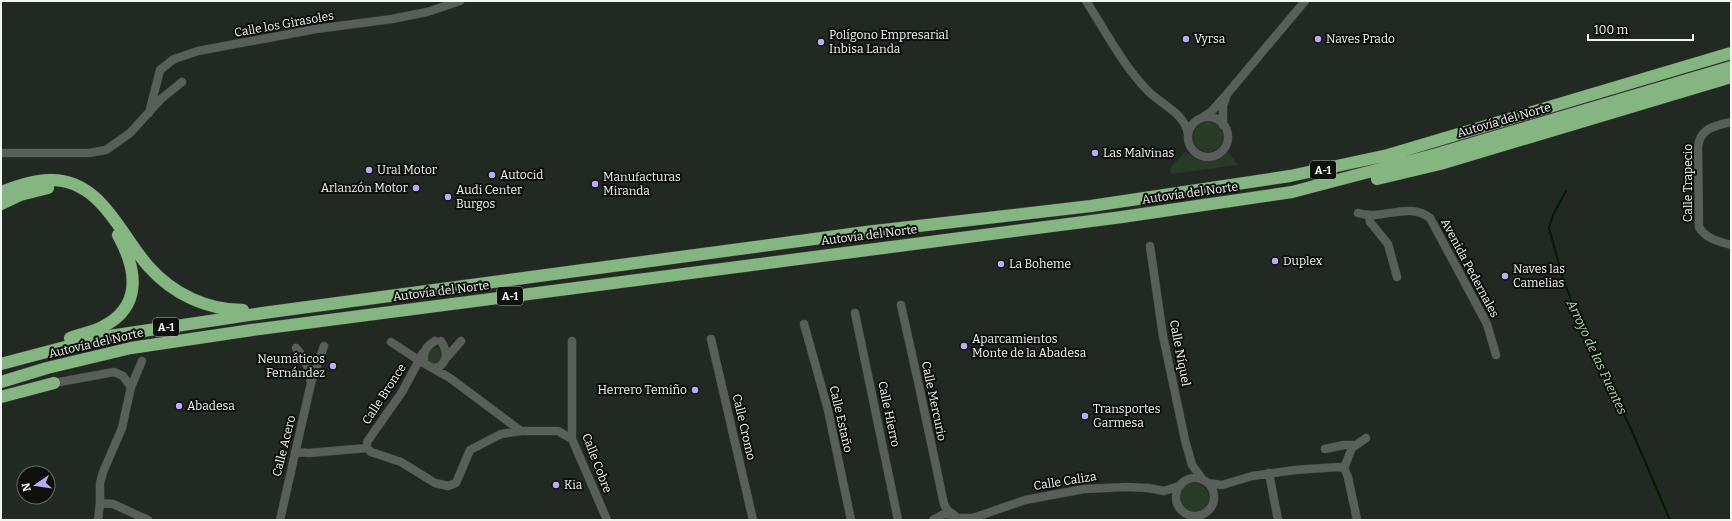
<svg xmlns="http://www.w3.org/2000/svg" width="1732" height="521" font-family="Bitter,serif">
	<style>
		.green { fill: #283b27 }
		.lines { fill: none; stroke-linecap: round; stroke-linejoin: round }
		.stream { stroke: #001d00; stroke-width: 2 }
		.minor-casing { stroke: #3f433e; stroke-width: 9 }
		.motorway-casing { stroke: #3f433e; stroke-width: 13 }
		.minor { stroke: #585f58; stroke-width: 8 }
		.motorway { stroke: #85b681; stroke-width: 12 }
		.poi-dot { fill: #b9abf7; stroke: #0d100d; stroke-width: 1.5 }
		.labels { text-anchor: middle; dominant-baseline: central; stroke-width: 4; stroke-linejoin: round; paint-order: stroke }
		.shield { fill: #0d100d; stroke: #adb0ad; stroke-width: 1 }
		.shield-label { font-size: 11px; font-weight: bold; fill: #f2f5f1 }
		.street-label { font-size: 12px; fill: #f2f5f1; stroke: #0d100d }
		.poi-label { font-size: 12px; fill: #f2f5f1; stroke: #0d100d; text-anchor: start }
		.water-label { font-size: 13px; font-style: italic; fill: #a8dfa3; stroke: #0d100d }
	</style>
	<rect width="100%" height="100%" fill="#222822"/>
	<path class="green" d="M1193 137a15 15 0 1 1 30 0a15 15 0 1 1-30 0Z
		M 1227,151 L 1238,165 L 1172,174 L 1170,172 L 1171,167 L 1185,152 C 1189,153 1192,157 1196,159 C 1206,164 1221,160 1227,151 Z
		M427 356a8 8 0 1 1 16 0a8 8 0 1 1-16 0Z
		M1179 498a15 15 0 1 1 30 0a15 15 0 1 1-30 0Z"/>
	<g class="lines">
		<path class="stream" d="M 1566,191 L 1553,215 L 1549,228 L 1563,279 L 1579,321 L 1631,429 L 1670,520"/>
		<defs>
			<path id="minor" d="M 1086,1 C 1105,30 1122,64 1147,90 C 1160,104 1185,113 1188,134
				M 149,113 L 160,70 L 174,59 L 198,51 L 316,29 L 392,19 L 427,12 L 460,1
				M 1203,117 L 1211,112 L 1227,94 L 1305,1
				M1188 137a20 20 0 1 1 40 0a20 20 0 1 1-40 0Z
				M 1731,122 C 1715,126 1699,128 1698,148 L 1699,227 C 1706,239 1718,241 1731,245
				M 1223,125 L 1223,106 L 1226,97
				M 1,153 L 89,153 L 106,150 L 130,133 L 161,99 L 182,82
				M 1358,213 C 1383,221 1408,201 1430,218 L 1487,324 L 1496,355
				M 1369,216 L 1370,222 L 1388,244 L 1397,277
				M 1150,246 L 1163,336 L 1185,440 L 1192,465 L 1203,480
				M 901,305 L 919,386 L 944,504 L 947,510 L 954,515
				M 855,313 L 898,520
				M 804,324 L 828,410 L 851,520
				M 711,339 L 753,520
				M 572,341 L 572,439 L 607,520
				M 391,342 L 420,361 L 450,378 L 521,431
				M 296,348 C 306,359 309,369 311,383
				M 447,357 L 461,341
				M 424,358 C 423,349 429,345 435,341
				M 432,368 L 439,367 C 449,359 447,351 441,341
				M 54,383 L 114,372 L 123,376 L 131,387
				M 367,448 L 367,442 L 402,392 L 423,353
				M 1325,449 L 1344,445 L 1356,445
				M 295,452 L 309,453 L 367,448 L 371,452 L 401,462 L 435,483 L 448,486 L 456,483 L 470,450 L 501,434 L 521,431 L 558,431 L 572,439
				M 1344,468 L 1348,477 L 1357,520
				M 1344,468 L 1352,448 L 1366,438
				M 1269,473 L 1278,520
				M1176 497a19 19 0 1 1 38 0a19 19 0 1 1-38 0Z
				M 1208,483 L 1222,485 L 1252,476 L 1295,470 L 1338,467 L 1344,468
				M 100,503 L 113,504 L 148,520
				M 959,518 L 973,518 L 1025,500 L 1084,489 L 1126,487 L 1148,488 L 1164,491 L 1179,486
				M 98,520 L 100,503 L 100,483 L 103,472 L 122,428 L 131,387 L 142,361
				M 280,520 L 311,383 L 324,346
				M 933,520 L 944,514 L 954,515"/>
			<path id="motorway" d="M 1377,179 L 1440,164 L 1731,77
				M 1,192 C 17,186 34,180 51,180 C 102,180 120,235 149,267 C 173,294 207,310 243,310
				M 1,204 L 20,195 L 48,188
				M 70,338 C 80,334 92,332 102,327 C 143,307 137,269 118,235
				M 1,364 L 103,337 L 263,313 L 866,232 L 1091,206 L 1290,176 L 1388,155 L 1731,53
				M 1,382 L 47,368 L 131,348 L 252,330 L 1122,217 L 1292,192 L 1437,154 L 1731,67
				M 1,397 L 54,383"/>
		</defs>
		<use href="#minor" class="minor-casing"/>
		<use href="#motorway" class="motorway-casing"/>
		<use href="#minor" class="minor"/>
		<use href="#motorway" class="motorway"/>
	</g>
	<g class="poi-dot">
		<circle cx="1186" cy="39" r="4"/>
		<circle cx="1318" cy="39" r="4"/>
		<circle cx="821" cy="42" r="4"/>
		<circle cx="1095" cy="153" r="4"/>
		<circle cx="369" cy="170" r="4"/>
		<circle cx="492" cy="175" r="4"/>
		<circle cx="595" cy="184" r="4"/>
		<circle cx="416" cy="188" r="4"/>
		<circle cx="448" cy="197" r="4"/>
		<circle cx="1275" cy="261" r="4"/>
		<circle cx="1001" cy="264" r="4"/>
		<circle cx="1505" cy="276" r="4"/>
		<circle cx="964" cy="346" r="4"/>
		<circle cx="333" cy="366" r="4"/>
		<circle cx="695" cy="390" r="4"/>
		<circle cx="179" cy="406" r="4"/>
		<circle cx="1085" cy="416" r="4"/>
		<circle cx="556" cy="485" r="4"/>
	</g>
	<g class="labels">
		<g class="shield">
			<rect x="1310" y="161" width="26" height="18" rx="3"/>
			<rect x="497" y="287" width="26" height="18" rx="3"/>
			<rect x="153" y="318" width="26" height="18" rx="3"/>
		</g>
		<g class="shield-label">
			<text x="1323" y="170">A-1</text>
			<text x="510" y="296">A-1</text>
			<text x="166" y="327">A-1</text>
		</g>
		<g class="street-label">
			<text transform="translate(284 24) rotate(-10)">Calle los Girasoles</text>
			<text transform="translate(1504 120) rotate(-16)">Autovía del Norte</text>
			<text transform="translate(1688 183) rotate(-90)">Calle Trapecio</text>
			<text transform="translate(1190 193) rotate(-8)">Autovía del Norte</text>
			<text transform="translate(869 235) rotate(-7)">Autovía del Norte</text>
			<text transform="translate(1470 268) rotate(62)">Avenida Pedernales</text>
			<text transform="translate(441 291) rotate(-7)">Autovía del Norte</text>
			<text transform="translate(96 343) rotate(-13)">Autovía del Norte</text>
			<text transform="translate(1180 353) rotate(79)">Calle Níquel</text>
			<text transform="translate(384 394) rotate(-57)">Calle Bronce</text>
			<text transform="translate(934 401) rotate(78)">Calle Mercurio</text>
			<text transform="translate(889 414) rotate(78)">Calle Hierro</text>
			<text transform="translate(841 419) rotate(77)">Calle Estaño</text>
			<text transform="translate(744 427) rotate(77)">Calle Cromo</text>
			<text transform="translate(284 446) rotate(-76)">Calle Acero</text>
			<text transform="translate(597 463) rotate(69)">Calle Cobre</text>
			<text transform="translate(1065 481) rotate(-9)">Calle Caliza</text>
		</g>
		<g class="poi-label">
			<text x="829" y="35">Polígono Empresarial<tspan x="829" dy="14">Inbisa Landa</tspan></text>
			<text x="1194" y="39">Vyrsa</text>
			<text x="1326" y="39">Naves Prado</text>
			<text x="1103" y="153">Las Malvinas</text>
			<text x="377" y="170">Ural Motor</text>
			<text x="500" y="175">Autocid</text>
			<text x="603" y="177">Manufacturas<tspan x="603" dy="14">Miranda</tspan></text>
			<text x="408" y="188" text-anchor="end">Arlanzón Motor</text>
			<text x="456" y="190">Audi Center<tspan x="456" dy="14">Burgos</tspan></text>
			<text x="1283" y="261">Duplex</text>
			<text x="1009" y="264">La Boheme</text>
			<text x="1513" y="269">Naves las<tspan x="1513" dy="14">Camelias</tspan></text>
			<text x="972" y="339">Aparcamientos<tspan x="972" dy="14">Monte de la Abadesa</tspan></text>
			<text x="325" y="359" text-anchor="end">Neumáticos<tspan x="325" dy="14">Fernández</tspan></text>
			<text x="687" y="390" text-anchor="end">Herrero Temiño</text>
			<text x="187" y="406">Abadesa</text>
			<text x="1093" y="409">Transportes<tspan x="1093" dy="14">Garmesa</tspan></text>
			<text x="564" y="485">Kia</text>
		</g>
		<g class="water-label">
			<text transform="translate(1597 357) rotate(65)">Arroyo de las Fuentes</text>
		</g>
	</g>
	<rect width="1732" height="521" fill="none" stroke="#f2f5f1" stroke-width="4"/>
	<g transform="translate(36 485) rotate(257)"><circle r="19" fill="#0d100d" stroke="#696c68"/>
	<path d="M0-3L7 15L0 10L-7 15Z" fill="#b9abf7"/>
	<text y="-6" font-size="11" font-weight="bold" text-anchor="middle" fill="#f2f5f1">N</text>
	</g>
	<path d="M1588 34v6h105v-6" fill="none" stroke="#f2f5f1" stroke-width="2"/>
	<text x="1594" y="34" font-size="12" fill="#f2f5f1" stroke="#0d100d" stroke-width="3" paint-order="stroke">100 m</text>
</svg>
